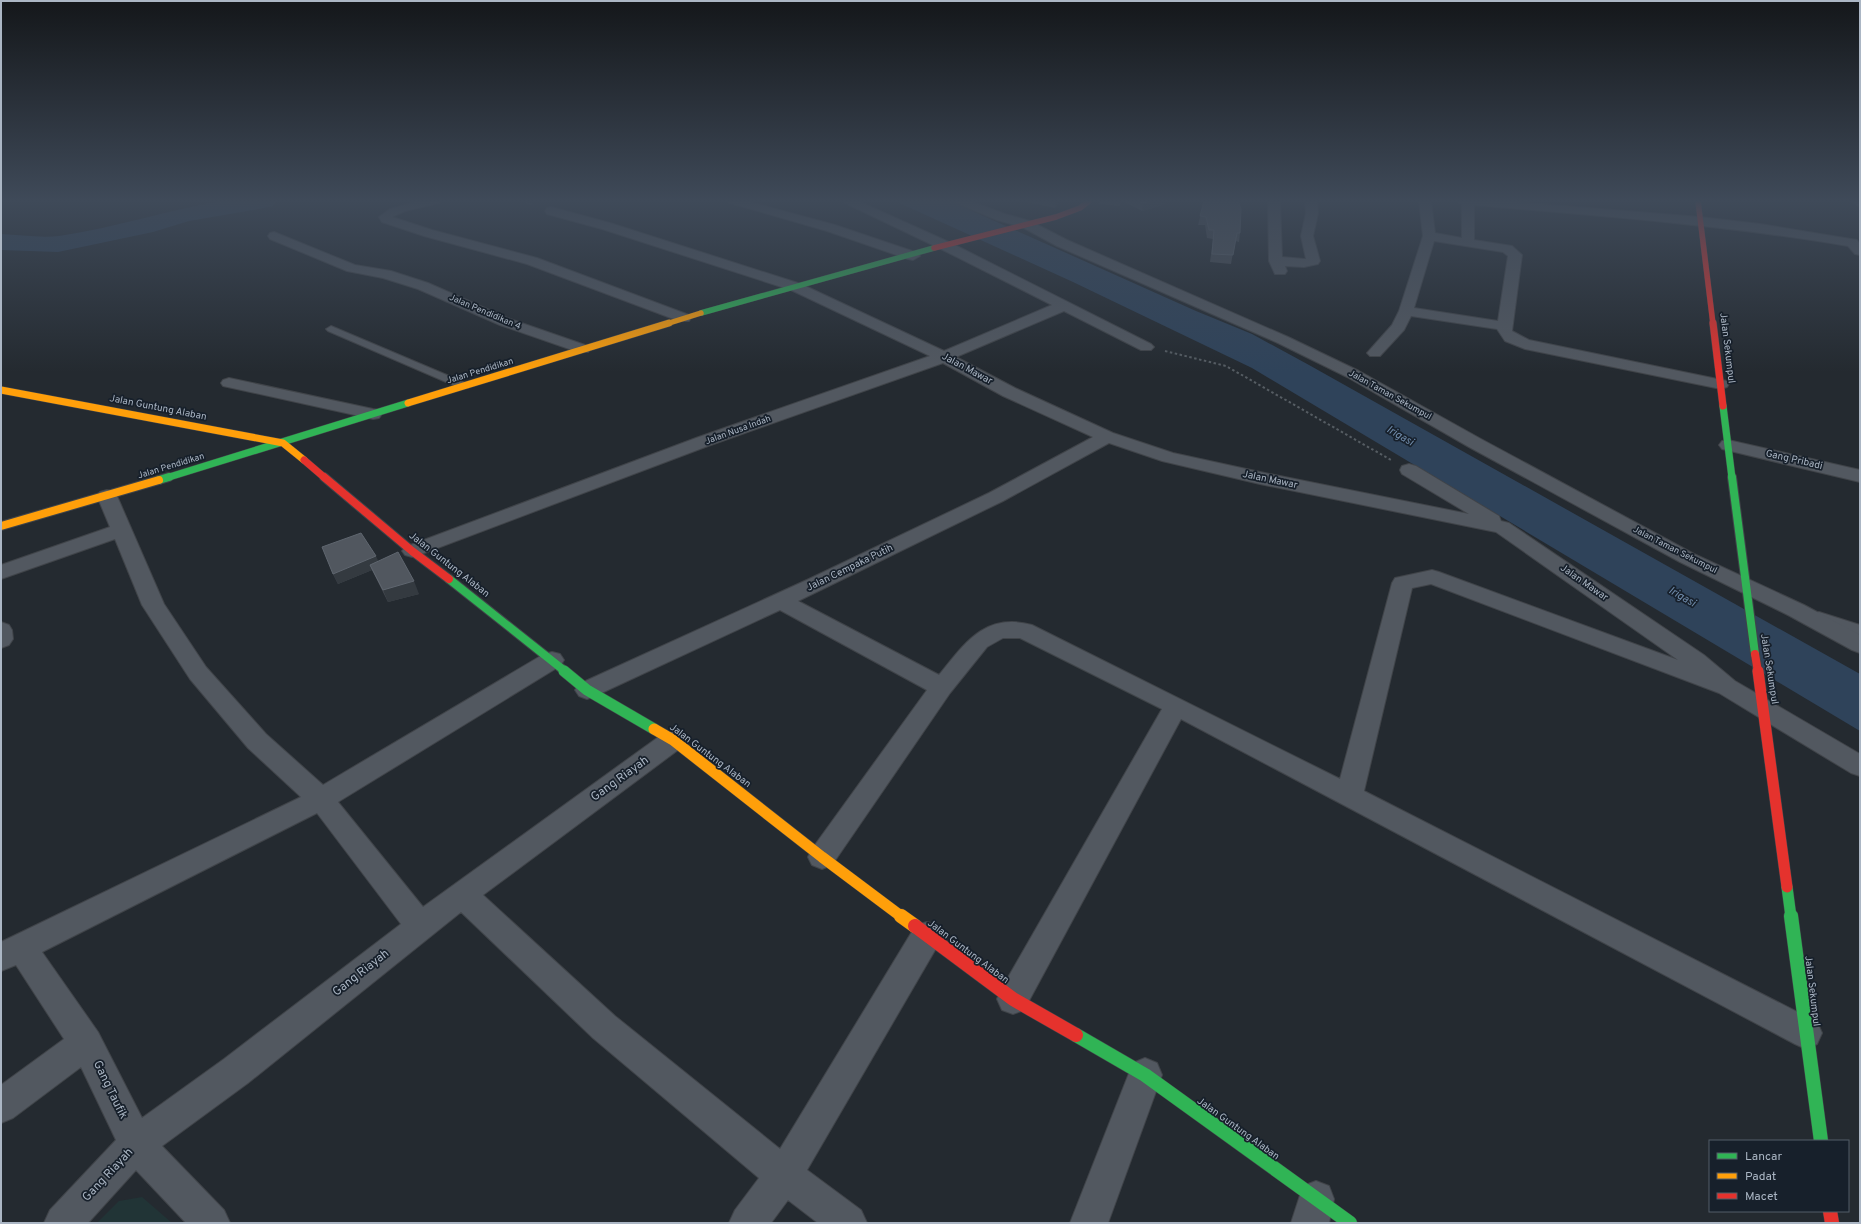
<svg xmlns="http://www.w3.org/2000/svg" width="1861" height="1224" font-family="Overpass,sans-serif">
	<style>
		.green { fill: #213436 }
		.water { fill: #2f435a }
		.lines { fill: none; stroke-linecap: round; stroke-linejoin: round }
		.river { fill: #2f435a; fill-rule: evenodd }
		.lane-casing { stroke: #404449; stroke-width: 2 }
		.street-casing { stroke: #404449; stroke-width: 2 }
		.fast-far4-casing { stroke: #404449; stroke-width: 6 }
		.fast-far3-casing { stroke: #404449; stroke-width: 8 }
		.fast-far2-casing { stroke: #404449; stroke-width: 10 }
		.fast-far1-casing { stroke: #404449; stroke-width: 12 }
		.fast-casing { stroke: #404449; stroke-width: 15 }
		.slow-far4-casing { stroke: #404449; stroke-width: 6 }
		.slow-far3-casing { stroke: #404449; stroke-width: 8 }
		.slow-far2-casing { stroke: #404449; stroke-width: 10 }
		.slow-far1-casing { stroke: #404449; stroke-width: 12 }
		.slow-casing { stroke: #404449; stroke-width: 15 }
		.jam-far4-casing { stroke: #404449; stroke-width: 6 }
		.jam-far3-casing { stroke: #404449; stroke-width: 8 }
		.jam-far2-casing { stroke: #404449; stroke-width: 10 }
		.jam-far1-casing { stroke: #404449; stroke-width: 12 }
		.jam-casing { stroke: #404449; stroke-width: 15 }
		.path-far1 { stroke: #565d63; stroke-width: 1.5; stroke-dasharray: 2 2; stroke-linecap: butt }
		.path { stroke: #565d63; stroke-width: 2; stroke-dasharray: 2.5 2.5; stroke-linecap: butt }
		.lane { fill: #525860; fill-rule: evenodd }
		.street { fill: #525860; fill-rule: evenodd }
		.fast-far4 { stroke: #30b455; stroke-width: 5.5 }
		.fast-far3 { stroke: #30b455; stroke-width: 7 }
		.fast-far2 { stroke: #30b455; stroke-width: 8 }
		.fast-far1 { stroke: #30b455; stroke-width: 11 }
		.fast { stroke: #30b455; stroke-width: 14 }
		.slow-far4 { stroke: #ff9f0a; stroke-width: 5.5 }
		.slow-far3 { stroke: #ff9f0a; stroke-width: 7 }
		.slow-far2 { stroke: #ff9f0a; stroke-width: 8 }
		.slow-far1 { stroke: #ff9f0a; stroke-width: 11 }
		.slow { stroke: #ff9f0a; stroke-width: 14 }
		.jam-far4 { stroke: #e5322d; stroke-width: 5.5 }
		.jam-far3 { stroke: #e5322d; stroke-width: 7 }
		.jam-far2 { stroke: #e5322d; stroke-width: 8 }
		.jam-far1 { stroke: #e5322d; stroke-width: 11 }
		.jam { stroke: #e5322d; stroke-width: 14 }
		.wall { fill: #474c53 }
		.shaded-wall { fill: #343a40 }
		.building { fill: #51575f; stroke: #5f666f }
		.labels { text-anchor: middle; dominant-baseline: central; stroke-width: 3.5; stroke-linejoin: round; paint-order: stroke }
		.far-street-label { font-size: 9px; fill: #abb6c4; stroke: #17202b }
		.street-label { font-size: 10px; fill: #abb6c4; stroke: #17202b }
		.water-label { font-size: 11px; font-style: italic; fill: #728eae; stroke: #17202b }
		.near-street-label { font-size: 12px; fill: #abb6c4; stroke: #17202b }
	</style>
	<rect width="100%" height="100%" fill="#242a30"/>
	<path class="green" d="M 142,1197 L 172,1223 L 97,1223 L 119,1201 Z"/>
	<path class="water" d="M 895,201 L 950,201 L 1196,311 L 1252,334 L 1309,365 L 1860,674 L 1860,731 L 1252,368 L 1073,282 Z"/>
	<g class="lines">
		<path class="river" d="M 221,201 L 276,201 L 273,206 L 264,208 L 189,221 L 153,232 L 58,252 L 1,250 L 1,234 C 20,235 41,238 59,236 C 114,228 167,210 221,201 Z"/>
		<defs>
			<path id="lane" d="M 331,326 L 468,384 L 469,386 L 468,388 L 460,388 L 328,331 L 326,329 Z
				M 1819,612 L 1860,625 L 1860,635 L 1814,620 L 1812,617 L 1814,614 Z"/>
			<path id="street" d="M 419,201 L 441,201 L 439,203 L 405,211 L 392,217 L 432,230 L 537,258 L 689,315 L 691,318 L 689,321 L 679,321 L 527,264 L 424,236 L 382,222 L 379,217 L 390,209 Z
				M 728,201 L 746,201 L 835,225 L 918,253 L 920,256 L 913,260 L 908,259 L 827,231 L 730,203 Z
				M 843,201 L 858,201 L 951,243 L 1151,344 L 1154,347 L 1151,350 L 1141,350 L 1064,311 L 956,357 L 1015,388 L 1113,433 L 1173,453 L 1260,472 L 1469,514 L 1402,474 L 1400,470 L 1402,466 L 1409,464 L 1416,466 L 1499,516 L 1501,521 L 1509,523 L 1704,655 L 1735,681 L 1860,754 L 1860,776 L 1851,773 L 1719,693 L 1431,584 L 1412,588 L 1364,791 L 1817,1022 L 1822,1033 L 1817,1044 L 1806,1049 L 1795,1044 L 1181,719 L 1024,1010 L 1013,1014 L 1002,1010 L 997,999 L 1002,988 L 1162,709 L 1020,638 L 1003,638 L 987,647 L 950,693 L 832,865 L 822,869 L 812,865 L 808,857 L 812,849 L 927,690 L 780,610 L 595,696 L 587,699 L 579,696 L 575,690 L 579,684 L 809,579 L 989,493 L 1093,437 L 1003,396 L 943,363 L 708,446 L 419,555 L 412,557 L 405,555 L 402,551 L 405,547 L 696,438 L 930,356 L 791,290 L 602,229 L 547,214 L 545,211 L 547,208 L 551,207 L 610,223 L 801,284 L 944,351 L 1052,305 L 941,249 L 845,203 ZM 1109,443 L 1162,461 L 1260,484 L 1496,532 L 1678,660 L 1439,572 L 1432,570 L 1395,578 L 1392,583 L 1340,779 L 1032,625 C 985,612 965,643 939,675 L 798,601 L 1003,501 Z
				M 954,201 L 970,201 L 1005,214 L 1030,221 L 1067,240 L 1288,337 L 1359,371 L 1481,439 L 1694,554 L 1804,605 L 1860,635 L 1860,653 L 1852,650 L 1788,615 L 1680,562 L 1469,447 L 1347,377 L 1278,343 L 1057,246 L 1022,227 L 997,220 L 956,203 Z
				M 1268,201 L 1280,201 L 1282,257 L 1304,259 L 1306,259 L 1301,236 L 1306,213 L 1305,201 L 1317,201 L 1318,213 L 1313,236 L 1320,261 L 1318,264 L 1304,267 L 1285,266 L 1287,271 L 1285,274 L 1275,274 L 1269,261 Z
				M 1419,201 L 1431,201 L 1435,233 L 1462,238 L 1462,204 L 1457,201 L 1502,201 L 1700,217 L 1760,224 L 1857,240 L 1860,244 L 1860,255 L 1855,254 L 1848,246 C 1724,225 1599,216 1474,205 L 1474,240 L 1512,246 L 1522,255 L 1512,331 L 1529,340 L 1727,381 L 1729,384 L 1727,387 L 1721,389 L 1525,349 L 1505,341 L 1497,329 L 1411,316 L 1404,330 L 1380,356 L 1370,356 L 1367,353 L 1392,325 L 1399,311 L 1423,236 ZM 1434,241 L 1503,252 L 1508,256 L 1498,321 L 1414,308 Z
				M 1851,201 L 1860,201 L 1860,207 Z
				M 274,232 L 355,265 L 391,271 L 428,283 L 510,319 L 588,346 L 591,349 L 588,352 L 578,352 L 500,325 L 418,289 L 383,278 L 347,271 L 270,239 L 268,236 L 270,233 Z
				M 229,378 L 373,409 L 379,410 L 382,414 L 379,418 L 373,419 L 223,386 L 221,383 L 223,380 Z
				M 1728,440 L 1860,470 L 1860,482 L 1722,449 L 1719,445 L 1722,441 Z
				M 107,490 L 114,492 L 117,496 L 164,604 L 206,667 L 266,734 L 323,785 L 544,654 L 552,652 L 560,654 L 564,660 L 560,666 L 338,802 L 423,907 L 664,733 L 673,731 L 682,733 L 686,740 L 682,747 L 483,895 L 615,1016 L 780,1149 L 916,925 L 927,922 L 938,925 L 942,935 L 938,945 L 807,1170 L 861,1210 L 867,1223 L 818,1223 L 788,1200 L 771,1223 L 729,1223 L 735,1210 L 759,1178 L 593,1038 L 461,912 L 248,1083 L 162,1146 L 224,1210 L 230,1223 L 186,1223 L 136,1170 L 88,1223 L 44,1223 L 50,1210 L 116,1140 L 81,1067 L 13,1118 L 1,1123 L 1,1085 L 64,1039 L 16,965 L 1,971 L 1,942 L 301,797 L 248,748 L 190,679 L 142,605 L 115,539 L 1,579 L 1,565 L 110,527 L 97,496 L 100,492 ZM 317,813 L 401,924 L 224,1059 L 142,1118 L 98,1032 L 42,952 Z
				M 1,622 L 9,625 L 12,630 L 13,639 L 9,645 L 1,648 Z
				M 1145,1058 L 1157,1063 L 1162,1075 L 1108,1223 L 1070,1223 L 1133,1063 Z
				M 1316,1181 L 1329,1186 L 1334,1199 L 1329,1223 L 1291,1223 L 1303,1186 Z"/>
			<path id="fast-far4" d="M 701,313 L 934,248"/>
			<path id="fast-far3" d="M 1723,406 L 1732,478
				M 166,478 L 408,403"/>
			<path id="fast-far2" d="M 1732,477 L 1755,654
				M 159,480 L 169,477
				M 449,579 L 566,672"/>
			<path id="fast-far1" d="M 564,671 L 587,690 L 654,729
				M 1787,887 L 1791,917"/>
			<path id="fast" d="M 1791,916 L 1821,1141
				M 1076,1035 L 1145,1075 L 1350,1223"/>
			<path id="slow-far4" d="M 666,324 L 701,313"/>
			<path id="slow-far3" d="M 1,390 L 283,443 L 304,460
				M 408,403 L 669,323"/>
			<path id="slow-far2" d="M 1,526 L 159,480"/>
			<path id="slow-far1" d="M 654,729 L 673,740 L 822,857 L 902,917"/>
			<path id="slow" d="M 901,916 L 915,926"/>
			<path id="jam-far4" d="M 1698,201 L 1713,324
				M 934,248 L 1056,217 L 1080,208 L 1089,201"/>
			<path id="jam-far3" d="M 1713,323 L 1723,406
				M 304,460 L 325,478"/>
			<path id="jam-far2" d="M 324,477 L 412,551 L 449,579
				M 1755,654 L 1758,672"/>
			<path id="jam-far1" d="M 1758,671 L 1787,887"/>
			<path id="jam" d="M 915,926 L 1013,999 L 1076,1035
				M 1830,1211 L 1832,1223"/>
		</defs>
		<use href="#lane" class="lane-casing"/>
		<use href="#street" class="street-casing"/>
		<use href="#fast-far4" class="fast-far4-casing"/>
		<use href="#fast-far3" class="fast-far3-casing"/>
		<use href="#fast-far2" class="fast-far2-casing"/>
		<use href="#fast-far1" class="fast-far1-casing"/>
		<use href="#fast" class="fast-casing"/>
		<use href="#slow-far4" class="slow-far4-casing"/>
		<use href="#slow-far3" class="slow-far3-casing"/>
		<use href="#slow-far2" class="slow-far2-casing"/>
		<use href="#slow-far1" class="slow-far1-casing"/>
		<use href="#slow" class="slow-casing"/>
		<use href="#jam-far4" class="jam-far4-casing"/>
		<use href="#jam-far3" class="jam-far3-casing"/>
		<use href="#jam-far2" class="jam-far2-casing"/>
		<use href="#jam-far1" class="jam-far1-casing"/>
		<use href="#jam" class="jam-casing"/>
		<path class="path-far1" d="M 522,201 L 534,205"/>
		<path class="path" d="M 1165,351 L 1226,366 L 1391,460"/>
		<use href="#lane" class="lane"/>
		<use href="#street" class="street"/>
		<use href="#fast-far4" class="fast-far4"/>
		<use href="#fast-far3" class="fast-far3"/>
		<use href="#fast-far2" class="fast-far2"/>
		<use href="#fast-far1" class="fast-far1"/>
		<use href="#fast" class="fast"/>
		<use href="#slow-far4" class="slow-far4"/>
		<use href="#slow-far3" class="slow-far3"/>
		<use href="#slow-far2" class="slow-far2"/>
		<use href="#slow-far1" class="slow-far1"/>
		<use href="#slow" class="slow"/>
		<use href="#jam-far4" class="jam-far4"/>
		<use href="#jam-far3" class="jam-far3"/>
		<use href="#jam-far2" class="jam-far2"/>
		<use href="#jam-far1" class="jam-far1"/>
		<use href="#jam" class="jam"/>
	</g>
	<path class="wall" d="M 1022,201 L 1061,201 L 1055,208 Z
		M 1099,201 L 1122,201 L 1120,206 L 1098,204 Z
		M 1123,201 L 1164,201 L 1163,205 L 1142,211 Z
		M 1204,201 L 1244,201 L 1244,202 L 1239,202 L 1240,233 L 1239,242 L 1235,241 L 1231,264 L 1210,262 L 1213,239 L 1207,238 L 1205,225 L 1198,225 Z
		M 378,561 L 419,594 L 388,602 L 372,570 L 338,584 L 333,574 Z"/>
	<path class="shaded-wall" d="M 1056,201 L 1061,201 L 1055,208 Z
		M 1120,201 L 1122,201 L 1120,206 Z
		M 1150,201 L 1164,201 L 1163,205 L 1142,211 L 1143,203 Z
		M 376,556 L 381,567 L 370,565 L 372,570 L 338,584 L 333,574 Z
		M 414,581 L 419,594 L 388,602 L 383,590 Z"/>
	<path class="building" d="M 1139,201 L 1150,201 L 1143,203 Z
		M 1204,201 L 1238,201 L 1241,209 L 1240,233 L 1237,233 L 1233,255 L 1212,254 L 1214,230 L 1209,230 L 1206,217 L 1200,216 Z
		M 361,533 L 376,556 L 333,574 L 322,547 Z
		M 398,552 L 414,581 L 383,590 L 370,565 Z"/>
	<linearGradient id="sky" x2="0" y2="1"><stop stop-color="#14171a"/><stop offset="0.54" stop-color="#3f4a59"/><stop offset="1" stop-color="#3f4a59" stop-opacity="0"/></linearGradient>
	<rect width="1861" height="372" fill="url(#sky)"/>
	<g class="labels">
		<g class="far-street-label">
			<text transform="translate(485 312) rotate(23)">Jalan Pendidikan 4</text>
			<text transform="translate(480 371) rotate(-17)">Jalan Pendidikan</text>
			<text transform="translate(1390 395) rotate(29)">Jalan Taman Sekumpul</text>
			<text transform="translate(738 430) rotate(-20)">Jalan Nusa Indah</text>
			<text transform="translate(171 466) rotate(-17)">Jalan Pendidikan</text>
			<text transform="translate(1675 550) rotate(27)">Jalan Taman Sekumpul</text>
		</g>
		<g class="street-label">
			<text transform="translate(1727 348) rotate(83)">Jalan Sekumpul</text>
			<text transform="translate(967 369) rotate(28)">Jalan Mawar</text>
			<text transform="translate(158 408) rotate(11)">Jalan Guntung Alaban</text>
			<text transform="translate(1794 460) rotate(13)">Gang Pribadi</text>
			<text transform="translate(1270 480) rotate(12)">Jalan Mawar</text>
			<text transform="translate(449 565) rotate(38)">Jalan Guntung Alaban</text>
			<text transform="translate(850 568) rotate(-26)">Jalan Cempaka Putih</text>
			<text transform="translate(1584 583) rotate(35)">Jalan Mawar</text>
			<text transform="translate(1769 669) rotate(81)">Jalan Sekumpul</text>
			<text transform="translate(710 756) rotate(37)">Jalan Guntung Alaban</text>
			<text transform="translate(968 952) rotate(37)">Jalan Guntung Alaban</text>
			<text transform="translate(1812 991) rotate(83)">Jalan Sekumpul</text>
			<text transform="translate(1238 1129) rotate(36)">Jalan Guntung Alaban</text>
		</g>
		<g class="water-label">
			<text transform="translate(1400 436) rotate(30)">Irigasi</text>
			<text transform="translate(1682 597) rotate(30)">Irigasi</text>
		</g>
		<g class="near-street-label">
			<text transform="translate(620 779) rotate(-36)">Gang Riayah</text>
			<text transform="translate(361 973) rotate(-38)">Gang Riayah</text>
			<text transform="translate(110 1090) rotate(64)">Gang Taufik</text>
			<text transform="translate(108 1175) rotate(-47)">Gang Riayah</text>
		</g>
	</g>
	<rect width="1861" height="1224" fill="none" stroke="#abb6c4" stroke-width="4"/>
	<rect x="1709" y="1140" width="140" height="72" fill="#17202b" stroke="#525c68"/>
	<rect x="1717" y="1153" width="20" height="6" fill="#30b455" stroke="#525c68"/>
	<text x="1745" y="1160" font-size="12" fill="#abb6c4">Lancar</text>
	<rect x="1717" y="1173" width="20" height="6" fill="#ff9f0a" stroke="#525c68"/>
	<text x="1745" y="1180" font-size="12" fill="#abb6c4">Padat</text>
	<rect x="1717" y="1193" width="20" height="6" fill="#e5322d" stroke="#525c68"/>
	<text x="1745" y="1200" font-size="12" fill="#abb6c4">Macet</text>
</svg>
